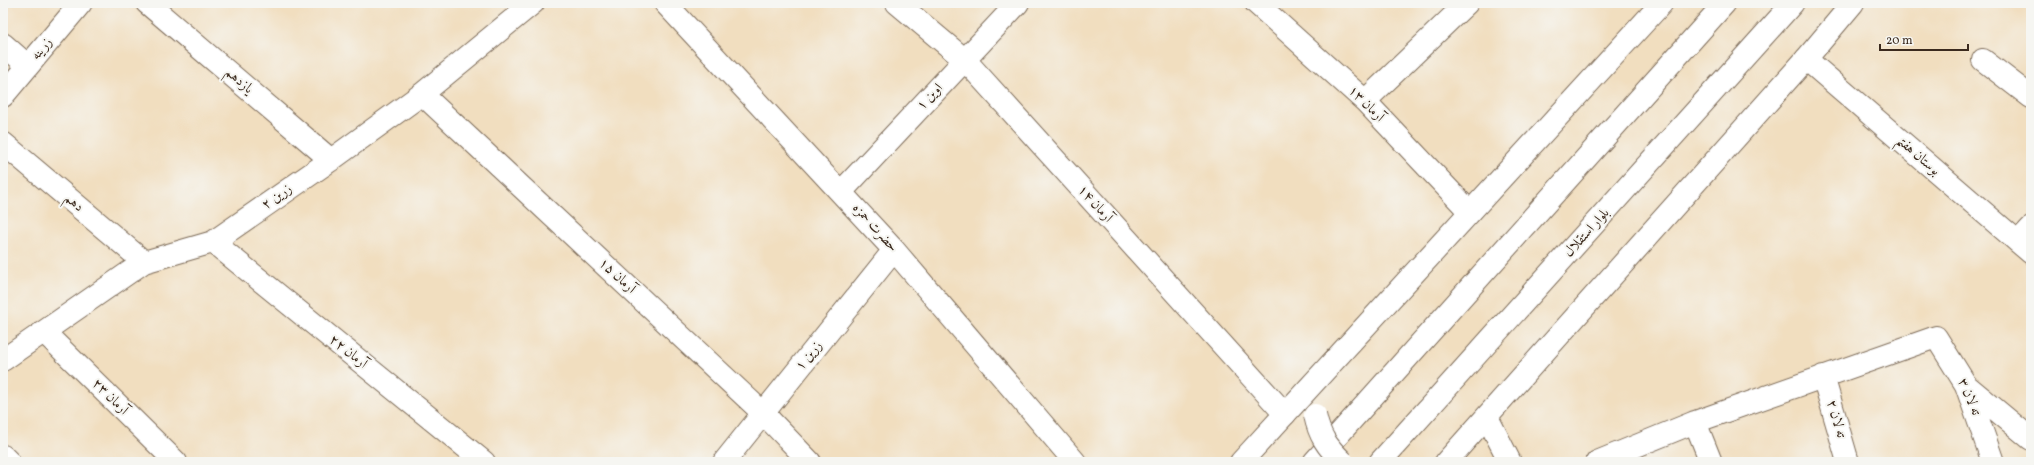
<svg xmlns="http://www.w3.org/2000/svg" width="2034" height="465" font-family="Vollkorn,Amiri,serif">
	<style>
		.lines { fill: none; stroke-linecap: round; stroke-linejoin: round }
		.minor-casing { stroke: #7b6956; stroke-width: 24 }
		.major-casing { stroke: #7b6956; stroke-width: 24 }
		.minor { stroke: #fff; stroke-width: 22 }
		.major { stroke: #fff; stroke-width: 22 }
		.major-bridge-casing { stroke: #7b6956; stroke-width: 24; stroke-linecap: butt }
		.major-bridge { stroke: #fff; stroke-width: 22 }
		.labels { text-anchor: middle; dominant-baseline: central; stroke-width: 4; stroke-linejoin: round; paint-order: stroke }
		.street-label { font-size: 14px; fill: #3b2a1e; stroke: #f6f6f2 }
	</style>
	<rect width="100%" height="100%" fill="#f6f6f2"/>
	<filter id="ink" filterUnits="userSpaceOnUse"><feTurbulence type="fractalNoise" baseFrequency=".025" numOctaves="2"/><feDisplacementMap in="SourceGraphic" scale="8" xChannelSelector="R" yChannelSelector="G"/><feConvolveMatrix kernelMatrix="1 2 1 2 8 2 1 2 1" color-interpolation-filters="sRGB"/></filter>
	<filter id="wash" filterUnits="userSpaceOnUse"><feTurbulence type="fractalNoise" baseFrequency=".012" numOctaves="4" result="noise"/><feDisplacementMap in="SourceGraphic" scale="16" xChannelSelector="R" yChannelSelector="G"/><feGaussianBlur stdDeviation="0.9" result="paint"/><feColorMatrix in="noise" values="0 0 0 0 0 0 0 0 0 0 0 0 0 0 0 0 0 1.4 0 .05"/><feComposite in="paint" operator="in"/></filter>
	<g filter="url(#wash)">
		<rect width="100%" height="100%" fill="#f1debf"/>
	</g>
	<g filter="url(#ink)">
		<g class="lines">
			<defs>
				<path id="minor" d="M 147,3 L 331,160
					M 665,3 L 894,250 L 1075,462
					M 897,3 L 965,60 L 1285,414
					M 1256,3 L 1365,101 L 1470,212
					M 3,44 L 28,66
					M 1806,59 L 2031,253
					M 1983,60 L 2031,97
					M 422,94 L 763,413 L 810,462
					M 3,96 L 81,3
					M 1365,101 L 1467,3
					M 3,143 L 144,262
					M 841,192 L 1018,3
					M 213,242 L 484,462
					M 2018,242 L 2031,228
					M 44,332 L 176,462
					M 3,360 L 144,262 L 213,242 L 331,160 L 422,94 L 533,3
					M 1823,376 L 1848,462
					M 1966,385 L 2031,439
					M 1487,417 L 1510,462
					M 1695,422 L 1711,462
					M 3,456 L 9,462
					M 724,462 L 894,250
					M 1597,462 L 1695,422 L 1936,337 L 1966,385 L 1993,462"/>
				<path id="major" d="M 1241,462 L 1662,3
					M 1314,462 L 1725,3
					M 1380,462 L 1793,3
					M 1446,462 L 1806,59 L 1853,3"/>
			</defs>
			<use href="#minor" class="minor-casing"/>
			<use href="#major" class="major-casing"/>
			<use href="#minor" class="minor"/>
			<use href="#major" class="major"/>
			<defs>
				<path id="major-bridge" d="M 1315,415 C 1319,435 1327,447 1343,462"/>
			</defs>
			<use href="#major-bridge" class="major-bridge-casing"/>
			<use href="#major-bridge" class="major-bridge"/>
		</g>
	</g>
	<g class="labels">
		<g class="street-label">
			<text transform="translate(42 49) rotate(-50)">زرینه</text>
			<text transform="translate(239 81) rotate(41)">یازدهم</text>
			<text transform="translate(930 97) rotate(-47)">اوین ۱</text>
			<text transform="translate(1366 104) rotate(45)">آرمان ۱۳</text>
			<text transform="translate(1918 156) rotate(41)">بوستان هفتم</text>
			<text transform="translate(277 197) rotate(-35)">زرین ۲</text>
			<text transform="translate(74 203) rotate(40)">دهم</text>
			<text transform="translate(1095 204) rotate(48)">آرمان ۱۴</text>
			<text transform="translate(875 228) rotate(48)">حضرت حمزه</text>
			<text transform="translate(1587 233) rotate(-48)">بلوار استقلال</text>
			<text transform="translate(617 276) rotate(43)">آرمان ۱۵</text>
			<text transform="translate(348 352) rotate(39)">آرمان ۲۲</text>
			<text transform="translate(809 356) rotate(-51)">زرین ۱</text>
			<text transform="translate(110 397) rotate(45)">آرمان ۲۳</text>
			<text transform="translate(1969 397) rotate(67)">ته لان ۳</text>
			<text transform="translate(1836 419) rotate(74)">ته لان ۲</text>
		</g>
	</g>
	<rect width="2034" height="465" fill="none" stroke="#f6f6f2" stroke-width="16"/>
	<path d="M1880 44v6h88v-6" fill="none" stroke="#3b2a1e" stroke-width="2"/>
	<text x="1886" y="44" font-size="12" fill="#3b2a1e" stroke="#f6f6f2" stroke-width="3" paint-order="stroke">20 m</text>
</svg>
